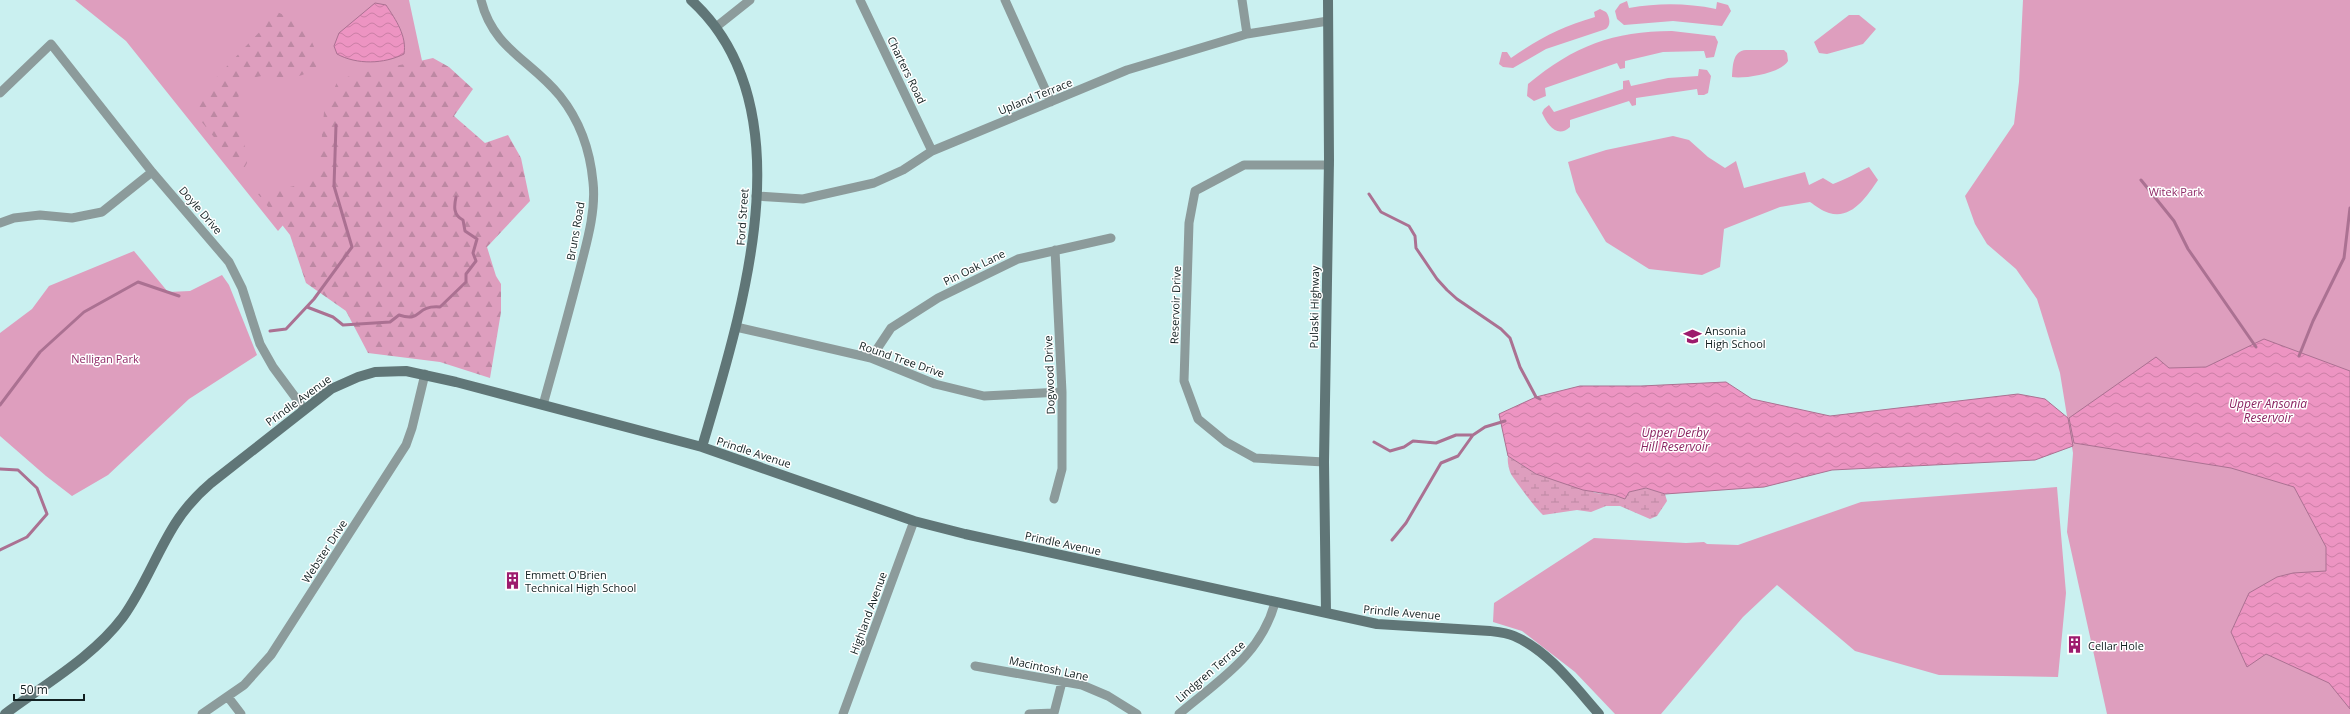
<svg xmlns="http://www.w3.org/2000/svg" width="2350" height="714" font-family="'Open Sans',sans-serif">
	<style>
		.green { fill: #de9ebe }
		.forest { fill: url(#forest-firs) }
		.wetland { fill: url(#wetland-marsh) }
		.water { fill: url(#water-waves); stroke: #ab7192 }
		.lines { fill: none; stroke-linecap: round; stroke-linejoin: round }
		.stream { stroke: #ab7192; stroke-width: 3 }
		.street { stroke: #8c9b9b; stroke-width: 9 }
		.secondary { stroke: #607677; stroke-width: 10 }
		.labels { text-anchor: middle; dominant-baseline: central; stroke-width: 3; stroke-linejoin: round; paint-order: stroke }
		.street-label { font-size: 11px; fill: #122021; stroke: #fff }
		.park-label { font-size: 11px; fill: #8f2966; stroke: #fff }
		.poi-label { font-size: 11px; fill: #122021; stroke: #fff; text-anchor: start }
		.water-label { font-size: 12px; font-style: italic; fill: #8a2461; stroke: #fff }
	</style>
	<defs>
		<pattern id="forest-firs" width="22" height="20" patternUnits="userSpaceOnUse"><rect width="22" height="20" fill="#de9ebe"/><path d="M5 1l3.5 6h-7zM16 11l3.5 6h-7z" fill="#bd88a3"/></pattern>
		<pattern id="wetland-marsh" width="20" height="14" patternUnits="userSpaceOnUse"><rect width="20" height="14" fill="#de9ebe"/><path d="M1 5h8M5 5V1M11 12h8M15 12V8" fill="none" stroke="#bd88a3"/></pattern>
		<pattern id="water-waves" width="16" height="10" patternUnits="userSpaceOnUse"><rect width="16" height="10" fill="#ed94c2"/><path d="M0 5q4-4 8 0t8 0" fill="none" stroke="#ca7fa6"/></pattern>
	</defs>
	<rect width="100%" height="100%" fill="#caf0f0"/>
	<path class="green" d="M 75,0 L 409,0 L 424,70 L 394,96 L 278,231 L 126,41 Z
		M 2023,0 L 2350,0 L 2350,714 L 2107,714 L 2067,532 L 2073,453 L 2060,373 L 2037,299 L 2016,269 L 1987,244 L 1975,224 L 1965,196 L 2014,124 L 2019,82 Z
		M 1627,1 L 1629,8 C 1659,3 1686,3 1716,9 L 1717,2 L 1728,5 L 1731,11 L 1722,26 L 1673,21 L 1624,25 L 1617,19 L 1615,11 L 1620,4 Z
		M 1600,9 L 1606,12 C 1610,17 1611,25 1606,29 L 1546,49 L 1513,68 L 1503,67 L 1499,64 L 1502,52 L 1507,52 L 1511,58 C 1540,38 1561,27 1595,17 L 1594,12 Z
		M 1849,15 L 1859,15 L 1876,29 L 1863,44 L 1827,54 L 1819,53 L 1814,42 Z
		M 1672,31 L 1715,36 L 1718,42 L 1714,57 L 1706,58 L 1704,51 L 1663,52 L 1625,61 L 1625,68 L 1620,69 L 1617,63 L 1545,88 L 1546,96 L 1534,101 L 1527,96 L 1528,84 C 1574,46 1613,31 1672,31 Z
		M 1746,50 L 1784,50 L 1787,53 L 1788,61 C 1781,73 1745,79 1732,77 C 1733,67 1732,51 1746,50 Z
		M 1699,69 L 1707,70 L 1711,76 L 1708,93 L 1704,95 L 1698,95 L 1697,89 L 1636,98 L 1636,105 L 1632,106 L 1629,101 L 1570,120 L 1570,127 C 1557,139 1547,124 1542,113 L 1544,109 L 1549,105 L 1554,112 L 1623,89 L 1623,81 L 1629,80 L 1631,86 L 1668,78 L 1698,76 Z
		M 1673,136 L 1689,140 L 1708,157 L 1725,168 L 1736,161 L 1744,188 L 1805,172 L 1809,185 L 1823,178 L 1833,184 C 1847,179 1856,173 1869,167 L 1878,180 C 1867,196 1852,220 1829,213 C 1822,211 1816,206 1810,202 L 1780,207 L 1724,229 L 1720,267 L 1702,275 L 1649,269 L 1606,242 L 1576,192 L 1568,162 L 1606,150 Z
		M 134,251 L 168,292 L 190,291 L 222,275 L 229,285 L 257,355 L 189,399 L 108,475 L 72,496 L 46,476 L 0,436 L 0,333 L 32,309 L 49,286 Z
		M 2057,487 L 2066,593 L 2058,677 L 1939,675 L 1855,651 L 1777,585 L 1743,617 L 1661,714 L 1615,714 L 1575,672 L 1522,631 L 1493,622 L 1494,603 L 1594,538 L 1686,543 L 1704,542 L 1707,544 L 1738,545 L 1861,502 Z"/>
	<path class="forest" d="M 274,10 C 299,23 317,35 317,66 C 297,82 287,77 264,76 C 257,76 249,79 242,81 L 238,99 L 247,163 L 242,172 L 197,116 L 195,100 L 266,25 Z
		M 433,58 L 449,67 L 473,89 L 454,116 L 485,143 L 508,135 L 521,158 L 530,201 L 487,247 L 496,276 L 501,284 L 501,312 L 490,378 L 440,362 L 368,353 L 346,311 L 306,283 L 290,235 L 258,194 L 308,183 L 315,177 L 320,158 L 324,112 L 338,80 C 369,69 401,66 433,58 Z"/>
	<path class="wetland" d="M 1508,456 L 1536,474 L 1596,493 L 1614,495 L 1625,499 L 1629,492 L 1646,488 L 1665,494 L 1667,501 L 1657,516 L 1650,519 L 1620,506 L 1606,506 L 1591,512 L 1577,510 L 1543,515 C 1537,510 1516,482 1511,474 C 1509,470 1507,461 1508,456 Z"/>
	<path class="water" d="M 375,3 L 386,5 C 396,20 407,36 404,54 C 384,64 357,65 337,54 L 334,46 L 339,33 Z
		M 2264,339 L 2350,371 L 2350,709 L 2329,683 L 2266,654 L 2247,667 L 2231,632 L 2249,593 L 2277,577 L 2293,573 L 2326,571 L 2326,547 L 2294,487 L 2231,468 L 2074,443 L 2069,418 L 2156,357 L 2169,368 L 2206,367 Z
		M 1726,382 L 1752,399 L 1830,416 L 2018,394 L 2045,399 L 2068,418 L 2073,446 L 2035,460 L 1832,470 L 1764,487 L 1665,494 L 1646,488 L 1629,492 L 1625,499 L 1614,495 L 1583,490 L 1536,474 L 1508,456 L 1499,414 L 1536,397 L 1580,386 L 1641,386 Z"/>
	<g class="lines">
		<path class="stream" d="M 2141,180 L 2174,221 L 2188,249 L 2256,347
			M 1369,194 L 1381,212 L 1409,226 L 1415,236 L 1416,248 L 1437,279 L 1447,290 L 1457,299 L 1501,329 L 1510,338 L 1520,367 L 1536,397 L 1540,399
			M 307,307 L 333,317 L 343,325 L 390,322 L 399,315 C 423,323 414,305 440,307 L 466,282 L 466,274 L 476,261 L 473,253 L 477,239 L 465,231 L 463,220 C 453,215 454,206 456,197
			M 270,331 L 286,329 L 314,299 L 352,247 L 334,186 L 336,125
			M 2299,356 L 2313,321 L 2344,258 L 2350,208
			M 0,405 L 40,352 L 84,312 L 138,282 L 179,296
			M 1374,442 L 1390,451 L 1404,447 L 1413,441 L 1436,443 L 1456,435 L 1473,435 L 1485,427 L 1505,421
			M 0,469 L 18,470 L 37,488 L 47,514 L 27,537 L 0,550
			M 1392,540 L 1406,523 L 1441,463 L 1458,456 L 1473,435"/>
		<path class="street" d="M 481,0 C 493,49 531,60 560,96 C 580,121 590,149 593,182 C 596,209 588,238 581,265 C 569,312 556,358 543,405
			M 860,0 L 932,151
			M 1005,0 L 1051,102
			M 1242,0 L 1247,34
			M 716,27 L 750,0
			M 0,93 L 51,44 L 152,172 L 229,262 L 242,288 L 260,344 L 273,367 L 304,409
			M 756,196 L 803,199 L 874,183 L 903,170 L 932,151 L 1127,70 L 1247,34 L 1328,21
			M 0,223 L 14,218 L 40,215 L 72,218 L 102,212 L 152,172
			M 736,327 L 871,358 L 935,384 L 984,396 L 1062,392
			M 871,358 L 891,328 L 938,298 L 1018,259 L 1111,238
			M 1324,462 L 1255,458 L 1226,442 L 1198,419 L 1184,381 L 1189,223 L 1195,191 L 1244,165 L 1329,165
			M 1054,499 L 1062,469 L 1062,392 L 1055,250
			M 975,666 L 1082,685 L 1108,696 L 1137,714
			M 228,697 L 241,714
			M 202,714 L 244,685 L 271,655 L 406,445 L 412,428 L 425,374
			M 843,714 L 914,521
			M 1029,714 L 1054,713 L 1062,682
			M 1179,714 C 1219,680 1260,656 1275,603"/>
		<path class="secondary" d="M 691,0 C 810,108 740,317 702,447
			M 1326,613 L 1324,462 L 1329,160 L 1328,0
			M 5,714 C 45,684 93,657 123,617 C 144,588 156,554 175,524 C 185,508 197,495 211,483 L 331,389 L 358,377 L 375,372 L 406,371 L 456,382 L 702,447 L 914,521 L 965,534 L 1377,624 L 1490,631 C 1498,632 1507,633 1514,636 C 1549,651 1575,687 1599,714"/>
	</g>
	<defs>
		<symbol id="school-bare" viewBox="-9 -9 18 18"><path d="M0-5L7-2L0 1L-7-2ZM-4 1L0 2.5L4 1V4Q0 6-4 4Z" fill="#9d1b6d" stroke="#fff" stroke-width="2.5" paint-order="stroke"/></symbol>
		<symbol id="building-bare" viewBox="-9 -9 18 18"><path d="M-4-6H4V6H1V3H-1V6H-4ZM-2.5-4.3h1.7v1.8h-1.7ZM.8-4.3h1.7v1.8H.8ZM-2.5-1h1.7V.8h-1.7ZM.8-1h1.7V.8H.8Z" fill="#9d1b6d" stroke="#fff" stroke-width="2.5" paint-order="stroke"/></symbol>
	</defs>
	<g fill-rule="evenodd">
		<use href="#school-bare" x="1680" y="324" width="25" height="25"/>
		<use href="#building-bare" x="500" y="568" width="25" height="25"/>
		<use href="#building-bare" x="2062" y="632" width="25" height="25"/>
	</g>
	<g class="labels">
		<g class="street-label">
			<text transform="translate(907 70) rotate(64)">Charters Road</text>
			<text transform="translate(1035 96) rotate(-22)">Upland Terrace</text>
			<text transform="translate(201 210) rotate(49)">Doyle Drive</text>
			<text transform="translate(742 217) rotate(-86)">Ford Street</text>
			<text transform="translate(575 231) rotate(-80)">Bruns Road</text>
			<text transform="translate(974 267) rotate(-26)">Pin Oak Lane</text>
			<text transform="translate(1175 305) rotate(-88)">Reservoir Drive</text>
			<text transform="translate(1314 307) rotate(-89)">Pulaski Highway</text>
			<text transform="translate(902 359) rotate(19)">Round Tree Drive</text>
			<text transform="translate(1049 375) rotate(-92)">Dogwood Drive</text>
			<text transform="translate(298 400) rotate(-36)">Prindle Avenue</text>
			<text transform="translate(754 452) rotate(18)">Prindle Avenue</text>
			<text transform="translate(1063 543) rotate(12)">Prindle Avenue</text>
			<text transform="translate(324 551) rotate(-57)">Webster Drive</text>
			<text transform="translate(1402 612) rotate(5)">Prindle Avenue</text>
			<text transform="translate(868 613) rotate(-70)">Highland Avenue</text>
			<text transform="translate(1049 668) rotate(12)">Macintosh Lane</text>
			<text transform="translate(1210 671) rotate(-41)">Lindgren Terrace</text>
		</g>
		<g class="park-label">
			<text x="2176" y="191">Witek Park</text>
			<text x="105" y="358">Nelligan Park</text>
		</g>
		<g class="poi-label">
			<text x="1705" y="330">Ansonia<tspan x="1705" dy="13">High School</tspan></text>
			<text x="525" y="574">Emmett O'Brien<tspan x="525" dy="13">Technical High School</tspan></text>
			<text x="2088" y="645">Cellar Hole</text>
		</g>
		<g class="water-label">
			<text x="2268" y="403">Upper Ansonia<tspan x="2268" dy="14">Reservoir</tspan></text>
			<text x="1675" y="432">Upper Derby<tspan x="1675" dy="14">Hill Reservoir</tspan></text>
		</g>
	</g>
	<path d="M14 694v6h70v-6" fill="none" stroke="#122021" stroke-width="2"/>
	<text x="20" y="694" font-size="12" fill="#122021" stroke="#ffffff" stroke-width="3" paint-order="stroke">50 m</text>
</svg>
